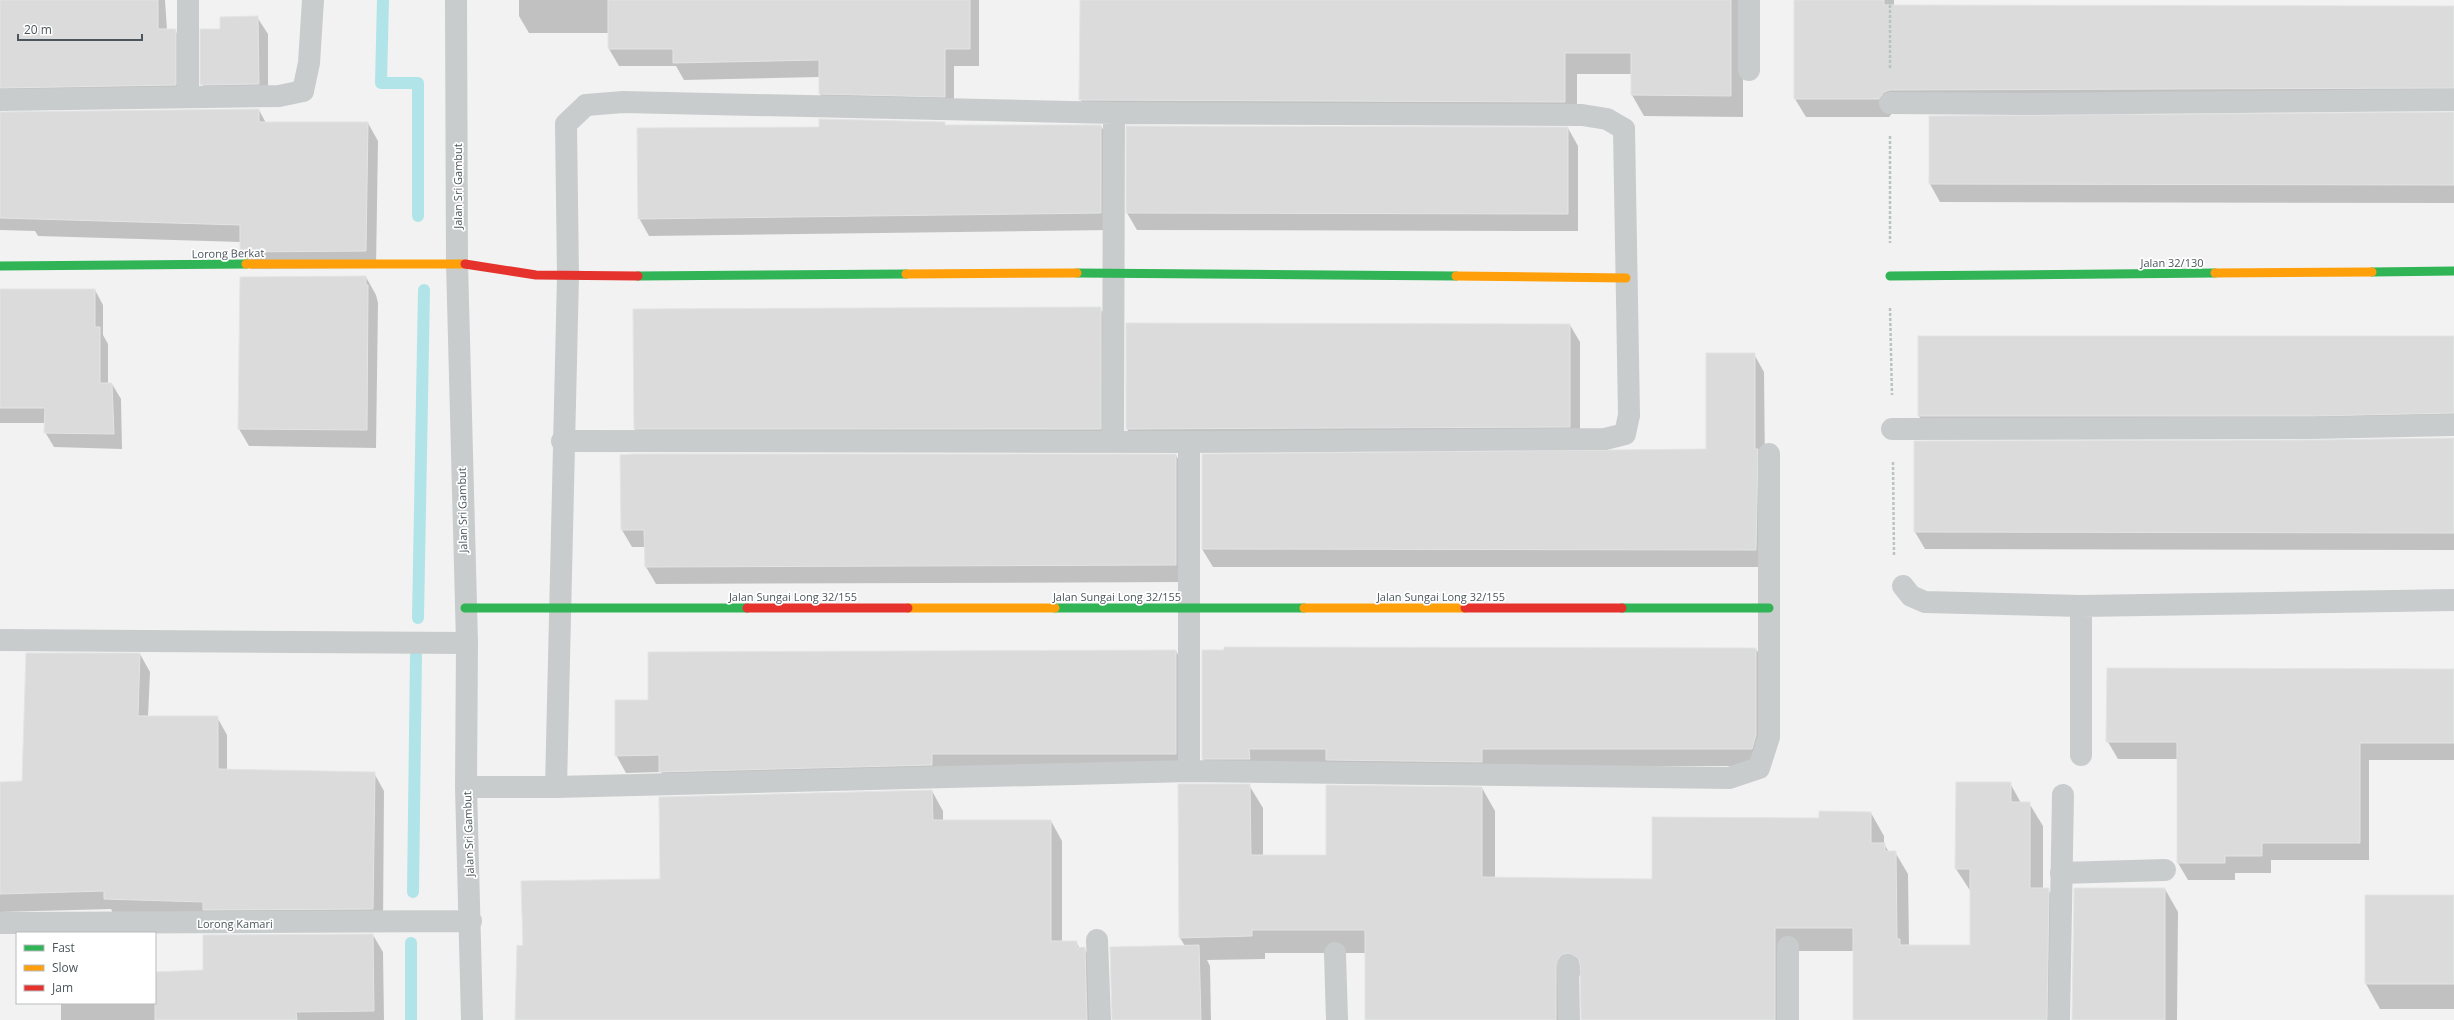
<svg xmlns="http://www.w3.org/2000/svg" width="2454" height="1020" font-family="'Open Sans',sans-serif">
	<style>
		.shadow { fill: #0003 }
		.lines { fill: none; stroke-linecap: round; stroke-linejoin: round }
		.stream { stroke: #b1e4e8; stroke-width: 12 }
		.building { fill: #dbdbdc; stroke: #e3e4e4 }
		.path { stroke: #b9c3bf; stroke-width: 2.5; stroke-dasharray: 3 2; stroke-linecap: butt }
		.lane { stroke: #c9cccd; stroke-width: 22 }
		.street { stroke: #c9cccd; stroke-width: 22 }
		.fast { stroke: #30b455; stroke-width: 9 }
		.slow { stroke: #ff9f0a; stroke-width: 9 }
		.jam { stroke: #e5322d; stroke-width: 9 }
		.labels { text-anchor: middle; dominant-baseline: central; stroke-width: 3.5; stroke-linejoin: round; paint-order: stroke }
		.street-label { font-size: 11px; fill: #4a565c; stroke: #fff }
	</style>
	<rect width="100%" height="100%" fill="#f2f2f2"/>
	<path class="shadow" d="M 0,0 L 165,0 L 167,30 L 175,30 L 185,47 L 185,102 L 3,107 L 0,112 L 259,110 L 266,123 L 368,123 L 378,141 L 376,268 L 251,269 L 241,252 L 241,242 L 38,236 L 35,231 L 0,230 Z
		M 519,0 L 979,0 L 979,66 L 954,66 L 954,114 L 830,111 L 820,94 L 820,77 L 684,80 L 676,66 L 619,66 L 609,49 L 609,33 L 529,33 L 519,16 Z
		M 1081,0 L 1743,0 L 1743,117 L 1644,116 L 1632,95 L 1632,74 L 1577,74 L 1577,124 L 1092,121 L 1080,99 Z
		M 1795,0 L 1894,0 L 1894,6 L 2454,7 L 2454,106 L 1894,111 L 1889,117 L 1806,117 L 1795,99 Z
		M 257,17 L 268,34 L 268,101 L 212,102 L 202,84 L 221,30 Z
		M 2454,114 L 2454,203 L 1940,202 L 1930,184 L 1930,117 Z
		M 944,123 L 946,126 L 1101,126 L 1111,144 L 1111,230 L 649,236 L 639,218 L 820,128 Z
		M 1568,128 L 1578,146 L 1578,231 L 1137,230 L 1127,213 Z
		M 366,277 L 376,295 L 378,303 L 376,448 L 249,446 L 239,429 Z
		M 95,290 L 103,305 L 103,335 L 108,344 L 108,384 L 112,384 L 121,399 L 122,449 L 54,447 L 45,432 L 45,423 L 0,423 L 0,346 Z
		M 1100,308 L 1110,326 L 1110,447 L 645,446 L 634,428 Z
		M 1127,324 L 1570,325 L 1580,342 L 1580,444 L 1137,447 L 1127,429 Z
		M 1919,337 L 2454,337 L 2454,430 L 1929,434 L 1919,416 Z
		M 1754,354 L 1764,372 L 1766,567 L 1213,567 L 1202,549 L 1202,455 L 1707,450 Z
		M 2454,439 L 2454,550 L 1925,549 L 1915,532 L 2312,442 Z
		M 1176,455 L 1186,473 L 1186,582 L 656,584 L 646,567 L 646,547 L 632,547 L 622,530 Z
		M 1756,649 L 1766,666 L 1762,766 L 1492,766 L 1213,776 L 1202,758 L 1225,651 Z
		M 1176,651 L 1186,669 L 1186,771 L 670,789 L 661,772 L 626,773 L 616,755 L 649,701 Z
		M 140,654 L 150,672 L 148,717 L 217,717 L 227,735 L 227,771 L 374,773 L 384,791 L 383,926 L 115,917 L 111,909 L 0,912 L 0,783 L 23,782 Z
		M 2454,670 L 2454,760 L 2369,760 L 2369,860 L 2271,860 L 2271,873 L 2235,873 L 2235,880 L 2188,880 L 2178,863 L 2178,759 L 2118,759 L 2108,742 Z
		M 2010,783 L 2021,803 L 2029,803 L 2043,826 L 2043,889 L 2048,889 L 2061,912 L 2060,1020 L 1854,1020 L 1854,951 L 1787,951 L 1787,1020 L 1582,1020 L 1582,975 L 1574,977 L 1569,1020 L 1366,1020 L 1366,953 L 1265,953 L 1265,959 L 1207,960 L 1210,966 L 1211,1020 L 1113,1020 L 1185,946 L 1180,938 L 1249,785 L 1263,808 L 1263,856 L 1327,856 L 1482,788 L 1495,811 L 1495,878 L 1653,880 L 1820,819 L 1871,813 L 1884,836 L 1884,844 L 1889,852 L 1895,852 L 1908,874 L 1909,946 L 1971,946 L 1971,892 L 1956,869 Z
		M 932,791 L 943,811 L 943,821 L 1051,821 L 1062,841 L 1062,942 L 1076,942 L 1080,949 L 1084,948 L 1096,969 L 1098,1020 L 516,1020 L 524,947 L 661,880 Z
		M 2165,889 L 2178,912 L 2177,1020 L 2073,1020 Z
		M 2454,896 L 2454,1009 L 2380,1009 L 2366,984 Z
		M 373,935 L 383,952 L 384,1020 L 61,1020 L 61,1003 L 155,1003 L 155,973 L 204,971 Z"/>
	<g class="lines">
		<path class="stream" d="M 383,0 L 381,83 L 418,83 L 418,216
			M 418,618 L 424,290
			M 413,892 L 416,655
			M 411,943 L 411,1020"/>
	</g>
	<path class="building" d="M 0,0 L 158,0 L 158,29 L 176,29 L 176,85 L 0,88 Z
		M 608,0 L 970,0 L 970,49 L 945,49 L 945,97 L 819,94 L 819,60 L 673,63 L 673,49 L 608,49 Z
		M 1080,0 L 1731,0 L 1731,96 L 1631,95 L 1631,53 L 1565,53 L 1565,102 L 1079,100 Z
		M 1794,0 L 1884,0 L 1884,5 L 2454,6 L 2454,88 L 1890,90 L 1884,92 L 1879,99 L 1794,99 Z
		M 258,16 L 259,84 L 200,85 L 200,29 L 220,29 L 220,17 Z
		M 259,109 L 259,122 L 368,122 L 366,251 L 240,252 L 240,225 L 0,218 L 0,112 Z
		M 2454,112 L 2454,185 L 1929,184 L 1929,116 Z
		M 819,119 L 945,122 L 945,125 L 1101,125 L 1101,213 L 638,219 L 637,128 L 819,127 Z
		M 1126,126 L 1568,127 L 1568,214 L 1126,213 Z
		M 366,276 L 366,285 L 368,285 L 367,430 L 238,429 L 240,277 Z
		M 0,289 L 95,289 L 95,327 L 100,327 L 100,383 L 112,383 L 114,434 L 44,433 L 45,408 L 0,408 Z
		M 1101,307 L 1101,429 L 634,429 L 633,309 Z
		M 1126,323 L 1570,324 L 1570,427 L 1126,429 Z
		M 1918,336 L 2454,336 L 2454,413 L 2312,416 L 1918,416 Z
		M 1706,353 L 1755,353 L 1755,449 L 1758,449 L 1756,550 L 1202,549 L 1202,454 L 1706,449 Z
		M 2454,438 L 2454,533 L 1914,532 L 1914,441 L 2312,440 Z
		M 634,454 L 1176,454 L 1176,565 L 645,567 L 644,530 L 621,530 L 620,455 Z
		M 1224,647 L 1756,648 L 1756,735 L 1752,749 L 1482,749 L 1482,762 L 1326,760 L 1326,749 L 1249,749 L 1250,759 L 1202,759 L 1202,650 L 1224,650 Z
		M 1176,650 L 1176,754 L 932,754 L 932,765 L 659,772 L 659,755 L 615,756 L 615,700 L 648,700 L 648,652 Z
		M 26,653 L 140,653 L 138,716 L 218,716 L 218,769 L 375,772 L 373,909 L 203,910 L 203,902 L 104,899 L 104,891 L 0,894 L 0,782 L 22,781 Z
		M 2107,668 L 2454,669 L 2454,743 L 2360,743 L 2360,843 L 2262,843 L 2262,856 L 2225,856 L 2225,863 L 2177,863 L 2177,742 L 2106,742 Z
		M 1956,782 L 2011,782 L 2011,802 L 2030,802 L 2030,888 L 2049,888 L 2047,1020 L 1853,1020 L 1853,928 L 1775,928 L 1775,1020 L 1581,1020 L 1580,964 L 1578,958 L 1568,953 L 1561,955 L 1556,965 L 1556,1020 L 1365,1020 L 1365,930 L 1252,930 L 1252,936 L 1179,938 L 1178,784 L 1250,784 L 1251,855 L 1326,855 L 1326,785 L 1482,787 L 1482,877 L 1652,879 L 1652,817 L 1819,818 L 1819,811 L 1871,812 L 1871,843 L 1885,843 L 1885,851 L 1896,851 L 1897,939 L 1900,939 L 1900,945 L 1970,945 L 1970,869 L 1955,869 Z
		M 932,790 L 933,820 L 1051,820 L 1051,941 L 1077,941 L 1077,948 L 1085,947 L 1087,1020 L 515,1020 L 517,945 L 523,946 L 521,881 L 660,879 L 659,797 Z
		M 2074,888 L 2165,888 L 2165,1020 L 2072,1020 Z
		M 2365,895 L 2454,895 L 2454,984 L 2365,984 Z
		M 373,934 L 374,1011 L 296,1012 L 297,1020 L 155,1020 L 155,972 L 203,970 L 203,935 Z
		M 1199,945 L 1201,1020 L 1112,1020 L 1110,947 Z"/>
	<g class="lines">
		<path class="path" d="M 1890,0 L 1890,69
			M 1890,136 L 1890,243
			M 1890,308 L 1892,395
			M 1893,462 L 1894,555"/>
		<path class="lane" d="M 0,100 L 279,96 L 303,91
			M 1890,103 L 2022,104 L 2454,100
			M 586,105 L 623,102 L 1114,113 L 1582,115 L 1607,119 L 1624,129
			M 1892,429 L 2312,428 L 2454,425
			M 562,441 L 1189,442 L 1605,439 L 1625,434 L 1629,415
			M 1113,441 L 1114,113
			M 1189,771 L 1189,442
			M 556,787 L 1189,771 L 1729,778 L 1759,768 L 1769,737 L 1769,454
			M 2061,873 L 2165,870"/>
		<path class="street" d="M 456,0 L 457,263 L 467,643 L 466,787 L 472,1020
			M 1749,0 L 1749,70
			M 303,91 L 309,63 L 313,0
			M 188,97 L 188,0
			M 1624,129 L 1629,415
			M 1903,586 L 1911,596 L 1925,602 L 2081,606 L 2454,600
			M 2081,606 L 2081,755
			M 0,640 L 467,643
			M 466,787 L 556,787 L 568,276 L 566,124 L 586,105
			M 0,923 L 471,921
			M 1097,940 L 1100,1020
			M 1788,947 L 1788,1020
			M 1335,953 L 1337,1020
			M 1568,965 L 1569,1020
			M 2059,1020 L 2063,795"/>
		<path class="fast" d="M 0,266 L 246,264
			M 2372,272 L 2454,271
			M 1077,273 L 1456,276
			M 638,276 L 906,274
			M 1890,276 L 2215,273
			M 465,608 L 747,608
			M 1055,608 L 1304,608
			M 1622,608 L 1769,608"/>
		<path class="slow" d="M 246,264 L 465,264
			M 2215,273 L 2372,272
			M 906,274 L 1077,273
			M 1456,276 L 1626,278
			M 908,608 L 1055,608
			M 1304,608 L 1465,608"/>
		<path class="jam" d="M 465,264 L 536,275 L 638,276
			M 747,608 L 908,608
			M 1465,608 L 1622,608"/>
	</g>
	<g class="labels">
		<g class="street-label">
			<text transform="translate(457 186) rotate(-90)">Jalan Sri Gambut</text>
			<text transform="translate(228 253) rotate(-1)">Lorong Berkat</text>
			<text x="2172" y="262">Jalan 32/130</text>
			<text transform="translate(462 510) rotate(-91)">Jalan Sri Gambut</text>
			<text x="793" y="596">Jalan Sungai Long 32/155</text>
			<text x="1117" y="596">Jalan Sungai Long 32/155</text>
			<text x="1441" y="596">Jalan Sungai Long 32/155</text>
			<text transform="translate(468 834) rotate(-92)">Jalan Sri Gambut</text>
			<text x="235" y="923">Lorong Kamari</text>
		</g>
	</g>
	<rect x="16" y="932" width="140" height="72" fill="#ffffff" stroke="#b7bbbe"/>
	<rect x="24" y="945" width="20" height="6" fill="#30b455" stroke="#b7bbbe"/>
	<text x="52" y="952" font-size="12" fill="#4a565c">Fast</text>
	<rect x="24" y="965" width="20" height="6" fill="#ff9f0a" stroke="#b7bbbe"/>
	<text x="52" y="972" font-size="12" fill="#4a565c">Slow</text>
	<rect x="24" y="985" width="20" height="6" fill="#e5322d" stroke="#b7bbbe"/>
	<text x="52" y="992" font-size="12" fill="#4a565c">Jam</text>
	<path d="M18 34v6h124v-6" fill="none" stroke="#4a565c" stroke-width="2"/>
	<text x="24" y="34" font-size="12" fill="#4a565c" stroke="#ffffff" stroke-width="3" paint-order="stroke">20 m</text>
</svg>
